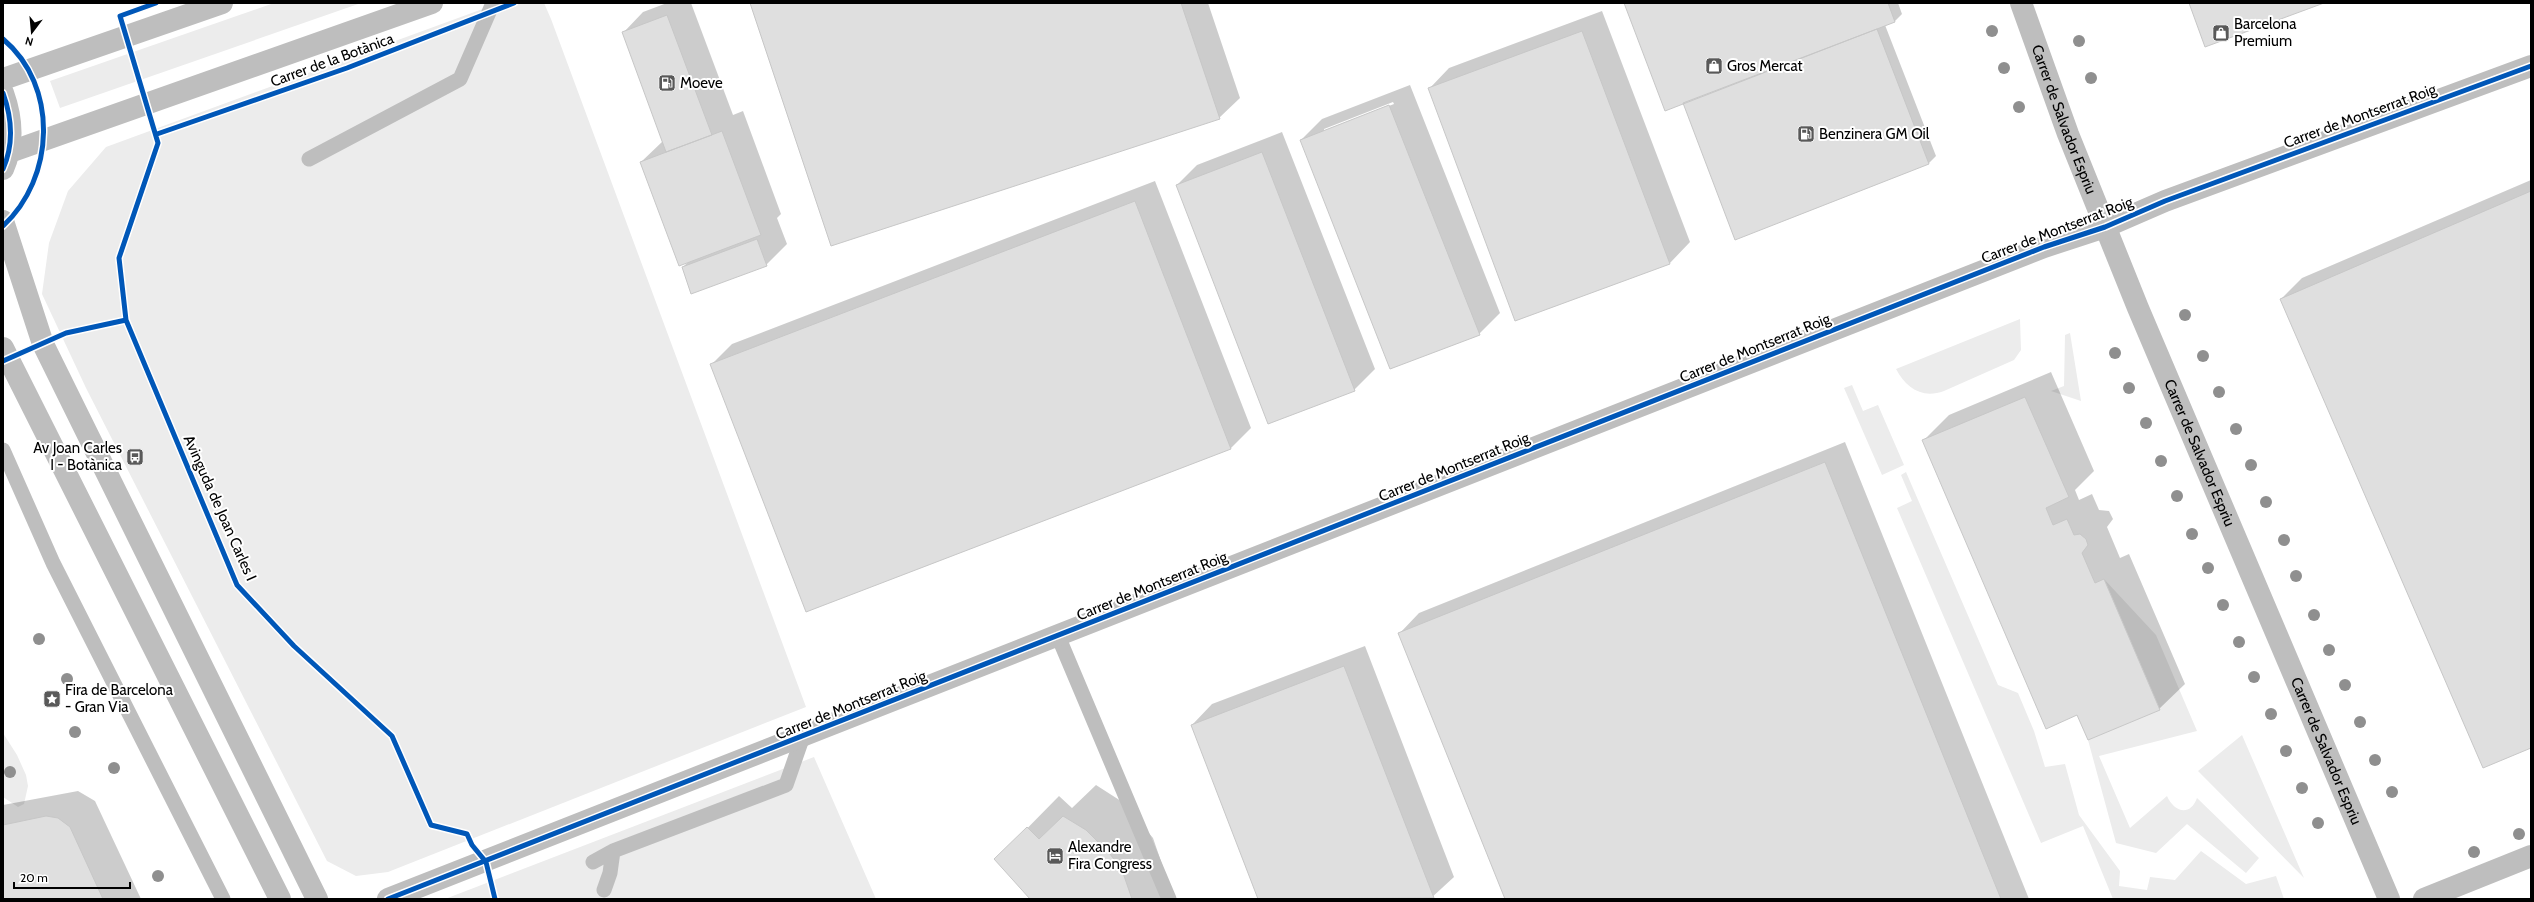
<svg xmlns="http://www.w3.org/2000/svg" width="2534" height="902" font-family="Cabin,sans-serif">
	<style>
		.green { fill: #ececec }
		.shadow { fill: #0003; fill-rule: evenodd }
		.building { fill: #dfdfdf; stroke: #c7c7c7 }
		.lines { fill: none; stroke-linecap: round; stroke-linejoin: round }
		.service { stroke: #bebebe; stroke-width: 15 }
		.minor { stroke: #bebebe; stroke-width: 22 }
		.cycleway-casing { stroke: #fff; stroke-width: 8 }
		.cycleway { stroke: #0057b8; stroke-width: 5 }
		.tree { fill: #8f8f8f }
		.labels { text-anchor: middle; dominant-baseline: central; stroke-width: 4; stroke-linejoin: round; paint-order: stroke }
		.poi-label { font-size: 15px; fill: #000; stroke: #fff; text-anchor: start }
		.street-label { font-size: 15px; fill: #000; stroke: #fff }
	</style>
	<rect width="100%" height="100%" fill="#fff"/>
	<path class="green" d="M 274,3 L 361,3 L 60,108 L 50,81 Z
		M 499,3 L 544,3 L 551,19 L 806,707 L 388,872 L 356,876 L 327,861 L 86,388 L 42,294 L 49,243 L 68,191 L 106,147 Z
		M 2020,319 L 2021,350 L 2014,360 L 1944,391 C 1922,399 1906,388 1896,369 Z
		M 2070,333 L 2081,401 L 2051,391 L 2064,386 L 2065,335 Z
		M 1852,385 L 1863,411 L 1878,405 L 1904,465 L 1882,475 L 1844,388 Z
		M 1906,472 L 1998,685 L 2018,693 L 2034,731 L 2045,767 L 2065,764 L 2079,815 L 2120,871 L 2119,886 L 2147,890 L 2150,877 L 2175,880 L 2201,851 L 2246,884 L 2276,876 L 2284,899 L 2113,899 L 2083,826 L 2041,843 L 1897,508 L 1912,501 L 1901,475 Z
		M 2104,579 L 2156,635 L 2197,731 L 2099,756 L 2130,828 L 2167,796 C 2174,812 2190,817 2197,798 L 2259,858 L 2246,873 L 2187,824 L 2156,853 L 2116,843 L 2088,740 L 2160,710 Z
		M 3,733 L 17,755 L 26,775 L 28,786 L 24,804 L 18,807 L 3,797 Z
		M 2242,735 L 2304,878 L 2198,771 Z
		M 814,757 L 876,899 L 445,899 Z"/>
	<path class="shadow" d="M 667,3 L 691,3 L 733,115 L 743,111 L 781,214 L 777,218 L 787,244 L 766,265 L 683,267 L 689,261 L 641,162 L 663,141 L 623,33 L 643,12 Z
		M 752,3 L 1208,3 L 1240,98 L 1219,118 Z
		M 1625,3 L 1898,3 L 1902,14 L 1895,21 L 1885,25 L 1936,156 L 1929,163 L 1735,238 L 1684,102 Z
		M 1602,11 L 1690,242 L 1670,263 L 1429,89 L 1449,68 Z
		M 1410,85 L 1500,313 L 1479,334 L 1301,140 L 1322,119 ZM 1393,102 L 1394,104 L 1324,131 L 1324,129 Z
		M 1282,132 L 1375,369 L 1354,390 L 1177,185 L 1197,165 Z
		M 2531,180 L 2531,747 L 2281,299 L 2302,278 Z
		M 1155,181 L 1251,428 L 1231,448 L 807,611 L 712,364 L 732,344 Z
		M 2051,372 L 2094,471 L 2075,490 L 2079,500 L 2092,494 L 2099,510 L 2109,511 L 2113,519 L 2107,527 L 2120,558 L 2129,554 L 2185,684 L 2159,709 L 2078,714 L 1924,440 L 1949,415 Z
		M 1845,442 L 2029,899 L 1506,899 L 1399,634 L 1419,613 Z
		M 1365,646 L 1454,877 L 1430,899 L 1259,899 L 1192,725 L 1212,704 Z
		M 1096,785 L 1124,803 L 1153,838 L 1174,899 L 1031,899 L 996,860 L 1059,796 L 1072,808 Z
		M 78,791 L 95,801 L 141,899 L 3,899 L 3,805 Z"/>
	<path class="building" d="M 750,3 L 1181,3 L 1220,119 L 831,246 Z
		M 1624,3 L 1888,3 L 1895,22 L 1665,111 Z
		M 2189,3 L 2324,3 L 2205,47 Z
		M 667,15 L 712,135 L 666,152 L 622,32 Z
		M 1877,29 L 1929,164 L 1735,240 L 1683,103 Z
		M 1582,31 L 1670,264 L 1515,321 L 1428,88 Z
		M 1389,105 L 1480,335 L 1390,369 L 1300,140 Z
		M 722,131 L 761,235 L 679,266 L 640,162 Z
		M 1262,152 L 1355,391 L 1268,424 L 1176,185 Z
		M 2531,191 L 2531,748 L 2483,768 L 2280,299 Z
		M 1135,201 L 1231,449 L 806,612 L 710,364 Z
		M 757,239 L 767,266 L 691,294 L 682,267 Z
		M 2025,397 L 2069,497 L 2046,508 L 2053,525 L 2067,519 L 2074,535 L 2080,534 L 2086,539 L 2088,545 L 2082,553 L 2095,583 L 2104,579 L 2160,710 L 2088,740 L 2077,715 L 2046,729 L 1922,440 Z
		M 1825,462 L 2001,899 L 1505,899 L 1398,633 Z
		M 1344,666 L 1434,898 L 1258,899 L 1191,725 Z
		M 46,816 L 58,818 L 70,827 L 103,899 L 3,899 L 3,825 Z
		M 1063,816 L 1086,830 L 1110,854 L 1122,870 L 1132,899 L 1030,899 L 994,859 L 1027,827 L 1039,839 Z"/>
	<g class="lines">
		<path class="service" d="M 309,159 L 460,79 L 493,3
			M 3,450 L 53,563 L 223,899
			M 1058,636 L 1169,899
			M 593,862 L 613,851 L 786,785 L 803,736
			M 604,890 L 610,873 L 613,851"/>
		<g class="minor">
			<path id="s1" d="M 2021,3 L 2068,134 L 2138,308 L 2389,899"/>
			<path d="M 3,79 L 222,3"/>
			<path d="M 3,93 C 12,118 14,144 3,169"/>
			<path d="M 10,152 L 432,3"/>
			<path d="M 3,221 L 43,344 L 317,899"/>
			<path d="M 3,348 L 280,899"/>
			<path d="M 388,899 L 2044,247 L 2105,227 L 2165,201 L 2531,66"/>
			<path d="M 2424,899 L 2531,856"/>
		</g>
		<defs>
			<path id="cycleway" d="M 156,3 L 120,16 L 158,143 L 119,258 L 126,320 L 237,585 L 294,646 L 392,736 L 431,825 L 467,834 L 472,845 L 486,862 L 495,899
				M 3,39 C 59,86 55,178 3,226
				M 3,93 C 12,118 14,144 3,169
				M 157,134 L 347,68 L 514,3
				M 3,361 L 66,333 L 126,320
				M 388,899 L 2044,247 L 2105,227 L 2165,201 L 2531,66"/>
		</defs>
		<use href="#cycleway" class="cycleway-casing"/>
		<use href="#cycleway" class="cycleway"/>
	</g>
	<g class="tree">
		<circle cx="1992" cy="31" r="6"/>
		<circle cx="2079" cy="41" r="6"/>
		<circle cx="2004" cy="68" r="6"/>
		<circle cx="2091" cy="78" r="6"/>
		<circle cx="2019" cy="107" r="6"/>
		<circle cx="2185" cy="315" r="6"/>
		<circle cx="2115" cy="353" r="6"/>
		<circle cx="2203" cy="356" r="6"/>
		<circle cx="2129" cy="388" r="6"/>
		<circle cx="2219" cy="392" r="6"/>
		<circle cx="2146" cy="423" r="6"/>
		<circle cx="2236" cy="429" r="6"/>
		<circle cx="2161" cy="461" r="6"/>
		<circle cx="2251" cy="465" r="6"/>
		<circle cx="2177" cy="496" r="6"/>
		<circle cx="2266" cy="502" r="6"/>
		<circle cx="2192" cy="534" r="6"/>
		<circle cx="2284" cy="540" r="6"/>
		<circle cx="2208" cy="568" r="6"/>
		<circle cx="2296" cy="576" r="6"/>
		<circle cx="2223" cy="605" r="6"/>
		<circle cx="2314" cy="615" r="6"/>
		<circle cx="39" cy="639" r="6"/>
		<circle cx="2239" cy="642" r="6"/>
		<circle cx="2329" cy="650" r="6"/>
		<circle cx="2254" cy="677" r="6"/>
		<circle cx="67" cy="679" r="6"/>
		<circle cx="2345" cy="685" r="6"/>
		<circle cx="2271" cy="714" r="6"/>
		<circle cx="2360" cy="722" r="6"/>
		<circle cx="75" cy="732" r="6"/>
		<circle cx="2286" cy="751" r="6"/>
		<circle cx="2375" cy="760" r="6"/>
		<circle cx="114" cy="768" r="6"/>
		<circle cx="10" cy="772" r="6"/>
		<circle cx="2302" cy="788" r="6"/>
		<circle cx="2392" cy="792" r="6"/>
		<circle cx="2318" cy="823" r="6"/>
		<circle cx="2519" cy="834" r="6"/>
		<circle cx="2474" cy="852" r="6"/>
		<circle cx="158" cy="876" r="6"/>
	</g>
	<defs>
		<symbol id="shop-square" viewBox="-11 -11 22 22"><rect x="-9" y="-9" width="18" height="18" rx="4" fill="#595959" stroke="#fff"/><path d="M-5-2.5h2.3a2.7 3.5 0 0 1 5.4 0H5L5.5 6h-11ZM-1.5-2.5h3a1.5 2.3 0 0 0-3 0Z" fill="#fff"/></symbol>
		<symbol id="fuel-square" viewBox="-11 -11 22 22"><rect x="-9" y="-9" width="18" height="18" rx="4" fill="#595959" stroke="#fff"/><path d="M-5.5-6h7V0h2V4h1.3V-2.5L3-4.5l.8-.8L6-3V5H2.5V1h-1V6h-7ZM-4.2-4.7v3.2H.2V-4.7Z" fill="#fff"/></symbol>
		<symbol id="bus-square" viewBox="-11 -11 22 22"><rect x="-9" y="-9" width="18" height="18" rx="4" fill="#595959" stroke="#fff"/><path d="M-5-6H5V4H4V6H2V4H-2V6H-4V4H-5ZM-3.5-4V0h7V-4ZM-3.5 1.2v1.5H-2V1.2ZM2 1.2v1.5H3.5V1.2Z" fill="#fff"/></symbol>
		<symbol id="sight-square" viewBox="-11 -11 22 22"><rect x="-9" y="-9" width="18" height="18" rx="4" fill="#595959" stroke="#fff"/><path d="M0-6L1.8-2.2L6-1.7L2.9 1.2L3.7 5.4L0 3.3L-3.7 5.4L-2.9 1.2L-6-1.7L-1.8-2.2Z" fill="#fff"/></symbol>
		<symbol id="hotel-square" viewBox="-11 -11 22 22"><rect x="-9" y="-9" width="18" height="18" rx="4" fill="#595959" stroke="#fff"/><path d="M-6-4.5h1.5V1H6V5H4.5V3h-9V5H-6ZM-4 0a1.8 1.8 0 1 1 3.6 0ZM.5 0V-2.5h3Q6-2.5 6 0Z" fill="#fff"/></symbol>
	</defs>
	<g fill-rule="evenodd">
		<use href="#shop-square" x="2211" y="23" width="20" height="20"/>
		<use href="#shop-square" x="1704" y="56" width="20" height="20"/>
		<use href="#fuel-square" x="657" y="73" width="20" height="20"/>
		<use href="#fuel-square" x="1796" y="124" width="20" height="20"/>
		<use href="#bus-square" x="125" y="447" width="20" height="20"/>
		<use href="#sight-square" x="42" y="689" width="20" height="20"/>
		<use href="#hotel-square" x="1045" y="846" width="20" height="20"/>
	</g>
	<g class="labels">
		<g class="poi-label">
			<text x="2234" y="24">Barcelona<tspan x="2234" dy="17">Premium</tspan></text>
			<text x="1727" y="66">Gros Mercat</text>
			<text x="680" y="83">Moeve</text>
			<text x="1819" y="134">Benzinera GM Oil</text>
			<text x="122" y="448" text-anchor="end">Av Joan Carles<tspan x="122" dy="17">I - Botànica</tspan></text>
			<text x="65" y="690">Fira de Barcelona<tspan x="65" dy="17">- Gran Via</tspan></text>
			<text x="1068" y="847">Alexandre<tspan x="1068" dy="17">Fira Congress</tspan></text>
		</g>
		<g class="street-label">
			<text transform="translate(332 60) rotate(-20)">Carrer de la Botànica</text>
			<text transform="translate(2360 116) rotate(-20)">Carrer de Montserrat Roig</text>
			<text stroke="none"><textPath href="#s1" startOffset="124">Carrer de Salvador Espriu</textPath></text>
			<text transform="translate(2057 230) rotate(-21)">Carrer de Montserrat Roig</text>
			<text transform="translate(1755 348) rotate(-22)">Carrer de Montserrat Roig</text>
			<text stroke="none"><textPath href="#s1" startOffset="484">Carrer de Salvador Espriu</textPath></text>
			<text transform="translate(1454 467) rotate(-22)">Carrer de Montserrat Roig</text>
			<text transform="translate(220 508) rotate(66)">Avinguda de Joan Carles I</text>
			<text transform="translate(1152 586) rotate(-22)">Carrer de Montserrat Roig</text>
			<text transform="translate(851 705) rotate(-22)">Carrer de Montserrat Roig</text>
			<text stroke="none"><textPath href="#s1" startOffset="808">Carrer de Salvador Espriu</textPath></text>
		</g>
	</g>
	<rect width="2534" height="902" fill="none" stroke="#000000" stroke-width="8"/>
	<g transform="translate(32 32) rotate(196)" stroke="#ffffff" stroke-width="3" paint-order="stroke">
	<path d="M0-3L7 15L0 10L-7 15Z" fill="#000000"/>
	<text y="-6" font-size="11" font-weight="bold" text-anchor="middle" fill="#000000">N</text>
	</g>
	<path d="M14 882v6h116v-6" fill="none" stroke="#000000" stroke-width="2"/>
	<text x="20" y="882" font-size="12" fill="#000000" stroke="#ffffff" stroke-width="3" paint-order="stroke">20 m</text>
</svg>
